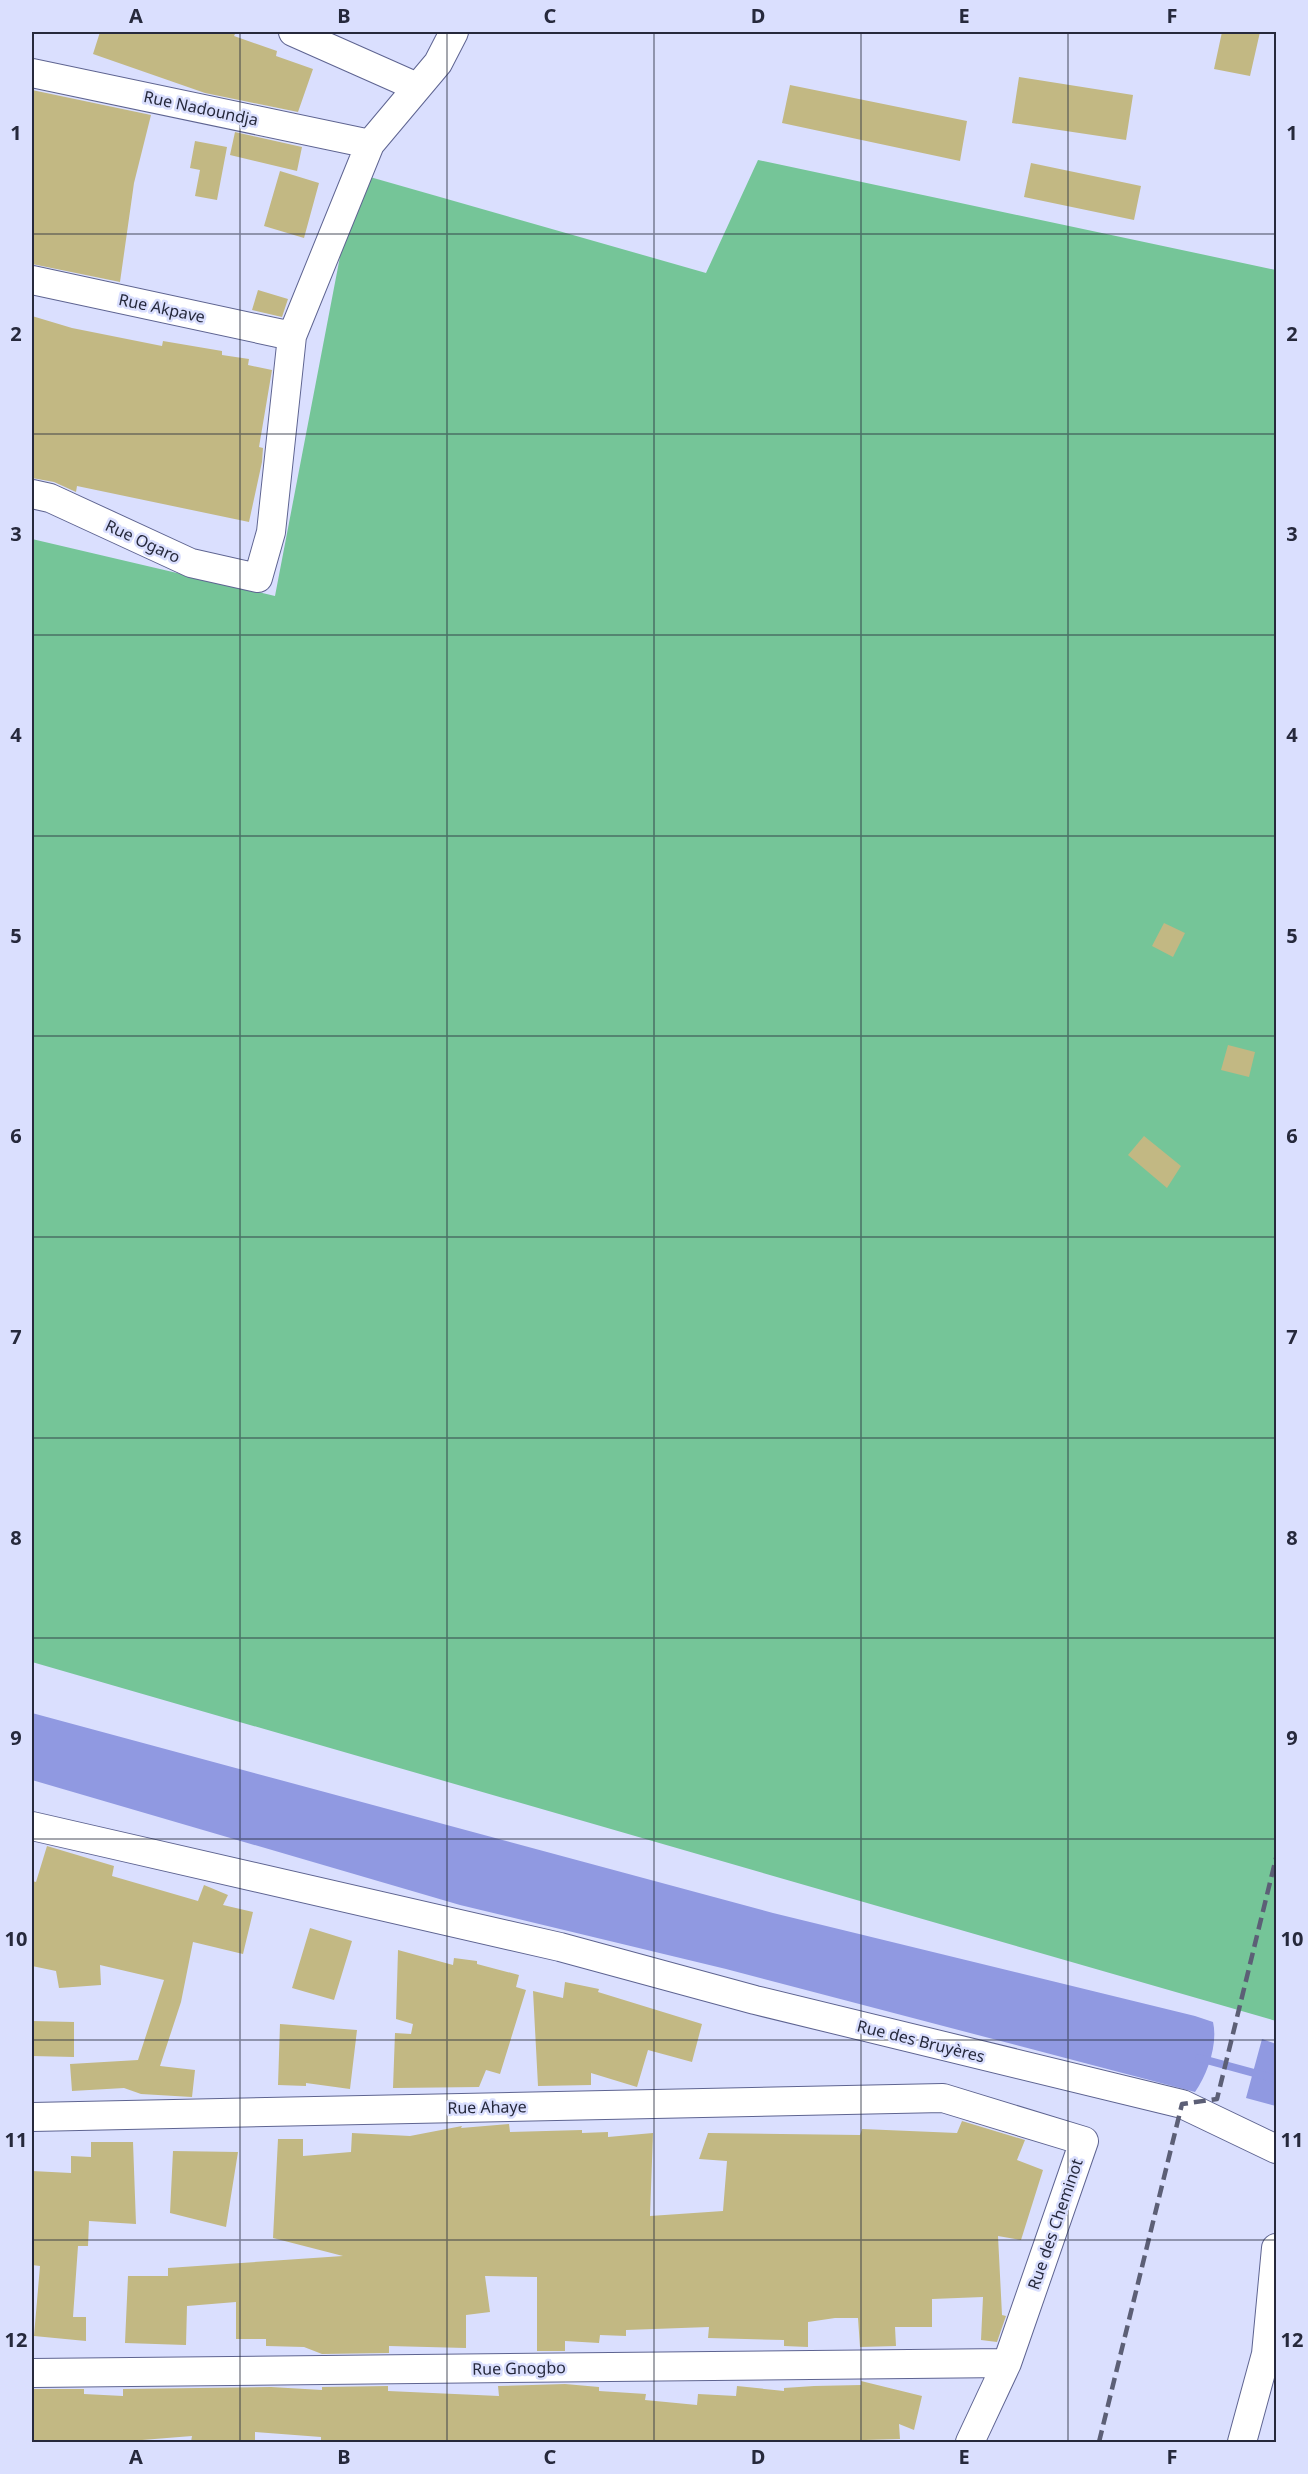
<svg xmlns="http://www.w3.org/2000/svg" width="1308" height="2474" font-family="'Noto Sans',sans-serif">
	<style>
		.green { fill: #75c598 }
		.water { fill: #9099e1 }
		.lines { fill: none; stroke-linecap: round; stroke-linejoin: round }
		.stream { stroke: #9099e1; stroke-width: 8 }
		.building { fill: #c2b883 }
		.minor-casing { stroke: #5e6491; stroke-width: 30 }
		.minor { stroke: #fff; stroke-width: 28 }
		.rail { stroke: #5c5f76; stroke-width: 4.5; stroke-dasharray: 12 6; stroke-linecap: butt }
		.grid { fill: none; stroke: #26293c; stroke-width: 1.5; stroke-opacity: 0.55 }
		.labels { text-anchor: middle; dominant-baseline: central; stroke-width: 5; stroke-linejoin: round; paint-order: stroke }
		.street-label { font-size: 16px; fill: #26293c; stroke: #dadffe }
		.neatline { fill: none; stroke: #26293c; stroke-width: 2 }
		.grid-label { font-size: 20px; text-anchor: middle; font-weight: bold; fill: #26293c }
	</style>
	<rect width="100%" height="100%" fill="#dadffe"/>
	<path class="green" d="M 758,160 L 1276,270 L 1276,2021 L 32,1662 L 32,539 L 275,596 L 356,173 L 706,273 Z"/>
	<path class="water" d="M 32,1713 L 773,1913 L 1195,2016 L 1213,2022 C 1218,2044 1208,2073 1195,2092 L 726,1969 L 460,1905 L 32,1780 Z
		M 1262,2039 L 1276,2044 L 1276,2106 L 1246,2098 Z"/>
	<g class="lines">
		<path class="stream" d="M 1199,2058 L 1276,2079"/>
	</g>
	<path class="building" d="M 100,32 L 236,32 L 234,36 L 277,51 L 276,56 L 313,69 L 298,112 L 205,93 L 93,54 Z
		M 1222,32 L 1260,32 L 1250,76 L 1214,69 Z
		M 1019,77 L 1133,95 L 1126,140 L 1012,123 Z
		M 790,85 L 967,121 L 960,161 L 782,123 Z
		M 32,90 L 151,115 L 134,183 L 120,282 L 32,264 Z
		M 235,132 L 302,147 L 297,171 L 230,155 Z
		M 195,141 L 227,147 L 217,200 L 195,196 L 200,170 L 190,168 Z
		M 1031,163 L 1141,186 L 1134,220 L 1024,197 Z
		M 280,171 L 319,183 L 304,238 L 264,226 Z
		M 258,290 L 288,299 L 282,317 L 252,310 Z
		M 32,316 L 72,328 L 162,346 L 163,341 L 222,351 L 222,355 L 249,359 L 248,365 L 272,370 L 259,447 L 263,448 L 262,462 L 249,522 L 77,486 L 76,492 L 54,482 L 32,478 Z
		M 1164,923 L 1185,933 L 1173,957 L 1152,946 Z
		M 1228,1045 L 1255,1052 L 1249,1077 L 1221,1070 Z
		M 1144,1136 L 1181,1166 L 1167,1188 L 1128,1155 Z
		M 47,1846 L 114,1866 L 112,1876 L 198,1901 L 204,1885 L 228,1895 L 223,1905 L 253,1912 L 243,1954 L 193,1942 L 181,2002 L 160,2066 L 195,2070 L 192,2097 L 141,2094 L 124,2088 L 72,2091 L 70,2064 L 138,2060 L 164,1980 L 100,1965 L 101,1985 L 59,1988 L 56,1971 L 32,1966 L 32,1881 L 36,1882 Z
		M 310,1928 L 352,1941 L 334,2000 L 292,1988 Z
		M 398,1950 L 453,1965 L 454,1958 L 477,1961 L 477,1964 L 519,1975 L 516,1987 L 526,1990 L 500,2074 L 486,2070 L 479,2087 L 393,2088 L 395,2033 L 411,2034 L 413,2024 L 396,2019 Z
		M 565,1982 L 599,1989 L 598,1992 L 702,2024 L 692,2062 L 648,2050 L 637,2087 L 591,2073 L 591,2085 L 538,2086 L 533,1991 L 563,1998 Z
		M 32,2021 L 74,2022 L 74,2057 L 32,2056 Z
		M 280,2024 L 357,2030 L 350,2089 L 306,2083 L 306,2086 L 278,2085 Z
		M 962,2121 L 1025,2140 L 1017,2160 L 1043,2170 L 1021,2240 L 998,2236 L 1002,2315 L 1006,2316 L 997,2342 L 981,2340 L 983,2297 L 932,2299 L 932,2327 L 895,2327 L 896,2346 L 860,2347 L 858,2318 L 835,2318 L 808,2322 L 808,2347 L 784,2346 L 784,2340 L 708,2338 L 709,2327 L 626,2330 L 626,2336 L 600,2335 L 599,2343 L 565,2341 L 565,2351 L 537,2351 L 537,2277 L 485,2276 L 490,2312 L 466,2315 L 466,2348 L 389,2346 L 389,2353 L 322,2354 L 304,2347 L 266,2346 L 266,2339 L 236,2339 L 236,2302 L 187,2306 L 186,2345 L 125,2343 L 128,2276 L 168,2276 L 168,2268 L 343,2256 L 273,2238 L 278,2139 L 303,2139 L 303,2156 L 351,2152 L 352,2133 L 410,2136 L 462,2126 L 461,2128 L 509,2124 L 510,2132 L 582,2130 L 582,2133 L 608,2132 L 608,2137 L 653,2133 L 650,2216 L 723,2211 L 727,2161 L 699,2159 L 708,2133 L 860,2135 L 862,2129 L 957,2133 Z
		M 91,2142 L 133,2142 L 136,2224 L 89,2221 L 88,2246 L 78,2246 L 73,2317 L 86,2317 L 86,2341 L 34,2336 L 40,2266 L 32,2265 L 32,2171 L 71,2173 L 71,2156 L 91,2157 Z
		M 173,2151 L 238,2152 L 226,2227 L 170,2213 Z
		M 861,2381 L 922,2396 L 914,2430 L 899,2424 L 900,2439 L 865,2440 L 865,2442 L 675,2442 L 642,2440 L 642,2442 L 321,2442 L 321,2437 L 255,2432 L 255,2442 L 191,2442 L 192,2436 L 142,2440 L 142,2442 L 32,2442 L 32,2389 L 84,2389 L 84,2394 L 123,2396 L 123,2389 L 271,2387 L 322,2390 L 322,2387 L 388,2386 L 388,2391 L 499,2396 L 498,2386 L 565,2384 L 599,2387 L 599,2391 L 646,2394 L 645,2400 L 697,2405 L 698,2394 L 736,2396 L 737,2386 L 784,2391 L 784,2388 L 814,2386 L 861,2385 Z"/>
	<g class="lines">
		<defs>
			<path id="minor" d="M 293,32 L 417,87
				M 32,73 L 370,144
				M 32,280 L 292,336
				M 32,494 L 50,498 L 191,563 L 258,578 L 271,532 L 292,336 L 370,144 L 438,63 L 454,32
				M 32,1826 L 560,1947 L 755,2000 L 1182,2104 L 1276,2149
				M 32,2117 L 943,2098 L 1084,2141 L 1007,2363 L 970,2442
				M 32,2373 L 1007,2363
				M 1242,2442 L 1266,2354 L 1276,2248"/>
		</defs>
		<use href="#minor" class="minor-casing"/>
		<use href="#minor" class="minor"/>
		<path class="rail" d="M 1099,2442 L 1182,2104 L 1217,2099 L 1276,1858"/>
	</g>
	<path class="grid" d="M 240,32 L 240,2442M 447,32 L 447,2442M 654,32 L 654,2442M 861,32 L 861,2442M 1068,32 L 1068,2442M 32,234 L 1276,234M 32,434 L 1276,434M 32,635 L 1276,635M 32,836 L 1276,836M 32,1036 L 1276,1036M 32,1237 L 1276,1237M 32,1438 L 1276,1438M 32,1638 L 1276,1638M 32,1839 L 1276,1839M 32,2040 L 1276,2040M 32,2240 L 1276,2240"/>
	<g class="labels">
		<g class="street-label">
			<text transform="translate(201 108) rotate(12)">Rue Nadoundja</text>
			<text transform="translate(162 308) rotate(12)">Rue Akpave</text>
			<text transform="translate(143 541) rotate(25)">Rue Ogaro</text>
			<text transform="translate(921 2041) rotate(14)">Rue des Bruyères</text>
			<text transform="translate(487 2107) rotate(-1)">Rue Ahaye</text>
			<text transform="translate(1055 2224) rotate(-71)">Rue des Cheminot</text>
			<text transform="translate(519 2368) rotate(-1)">Rue Gnogbo</text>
		</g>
	</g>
	<rect width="1308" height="2474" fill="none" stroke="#dadffe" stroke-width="66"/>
	<rect x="33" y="33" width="1242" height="2408" class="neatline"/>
	<g class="grid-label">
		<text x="136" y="23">A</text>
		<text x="344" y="23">B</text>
		<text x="550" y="23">C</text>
		<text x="758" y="23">D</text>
		<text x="964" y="23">E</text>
		<text x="1172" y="23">F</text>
		<text x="16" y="140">1</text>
		<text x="1292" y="140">1</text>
		<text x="16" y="341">2</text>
		<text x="1292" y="341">2</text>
		<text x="16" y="541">3</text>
		<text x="1292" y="541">3</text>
		<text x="16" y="742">4</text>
		<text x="1292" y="742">4</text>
		<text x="16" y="943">5</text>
		<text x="1292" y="943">5</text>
		<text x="16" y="1143">6</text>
		<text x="1292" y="1143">6</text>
		<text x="16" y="1344">7</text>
		<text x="1292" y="1344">7</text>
		<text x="16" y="1545">8</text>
		<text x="1292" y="1545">8</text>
		<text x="16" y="1745">9</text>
		<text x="1292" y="1745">9</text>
		<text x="16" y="1946">10</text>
		<text x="1292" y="1946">10</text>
		<text x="16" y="2147">11</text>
		<text x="1292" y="2147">11</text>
		<text x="16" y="2347">12</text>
		<text x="1292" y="2347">12</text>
		<text x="136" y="2464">A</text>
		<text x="344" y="2464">B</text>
		<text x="550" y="2464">C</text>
		<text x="758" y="2464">D</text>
		<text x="964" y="2464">E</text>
		<text x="1172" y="2464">F</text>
	</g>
</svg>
